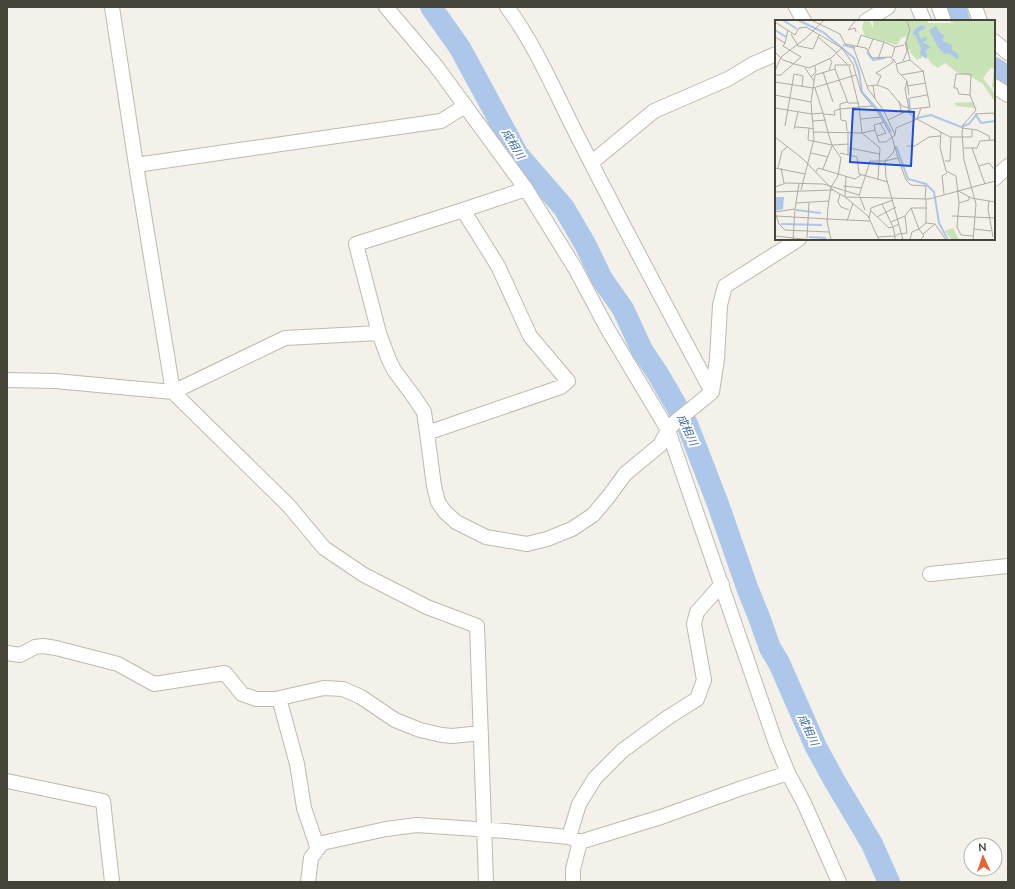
<svg xmlns="http://www.w3.org/2000/svg" width="1015" height="889" font-family="'Nunito Sans','Noto Sans JP',sans-serif">
	<style>
		.lines { fill: none; stroke-linecap: round; stroke-linejoin: round }
		.river { stroke: #acc7e9; stroke-width: 22 }
		.street-casing { stroke: #bdbaad; stroke-width: 16 }
		.street { stroke: #fff; stroke-width: 14 }
		.labels { text-anchor: middle; dominant-baseline: central; stroke-width: 4; stroke-linejoin: round; paint-order: stroke }
		.water-label { font-size: 11px; font-style: italic; fill: #3c6aa7; stroke: #fff }
		.inset-river { fill: none; stroke: #acc7e9; stroke-width: 2 }
		.inset-road { fill: none; stroke: #aeaba2; stroke-width: 1 }
		.view { fill: #1d4ed8; fill-opacity: 0.15; stroke: #1d4ed8; stroke-width: 2 }
		.inset-edge { fill: none; stroke: #464338; stroke-width: 2 }
	</style>
	<rect width="100%" height="100%" fill="#f3f1e9"/>
	<g class="lines">
		<path class="river" d="M 431,7 L 460,48 L 518,155 L 564,208 L 585,244 L 602,279 L 623,309 L 642,350 L 658,374 L 687,424 L 718,504 L 748,590 L 759,617 L 770,648 L 779,663 L 816,747 L 834,780 L 872,844 L 889,882
			M 955,7 L 959,21
			M 994,68 L 1008,77"/>
		<defs>
			<path id="street" d="M 112,7 L 136,165 L 173,392 L 289,506 L 324,548 L 364,575 L 427,607 L 477,626 L 486,882
				M 507,7 C 538,49 558,99 582,145 C 624,228 668,310 712,392
				M 796,7 L 804,21
				M 918,7 L 924,21
				M 939,7 L 944,21
				M 975,7 L 980,21
				M 866,21 L 888,7
				M 994,41 L 1008,53
				M 994,86 L 1008,95
				M 591,163 L 654,111 L 728,79 L 753,64 L 776,54
				M 136,165 L 441,121 L 465,106
				M 994,179 L 1008,166
				M 379,333 L 389,360 L 394,370 L 414,397 L 424,412 L 427,433 L 561,387 L 568,381 L 530,336 L 498,266 L 463,210
				M 7,380 L 55,381 L 173,392 L 285,338 L 379,333 L 356,244 L 457,212 L 526,189
				M 427,433 L 434,486 L 438,502 L 445,512 L 456,522 L 486,537 L 527,544 L 547,539 L 572,529 L 593,515 L 609,496 L 625,474 L 660,445 L 668,430 L 674,423 L 712,392 L 717,359 L 720,305 L 725,286 L 799,239
				M 930,574 L 1008,566
				M 7,653 L 20,655 L 35,647 L 43,646 L 56,648 L 118,664 L 154,684 L 225,673 L 242,694 L 256,699 L 275,699 L 324,688 L 343,689 L 361,697 L 395,720 L 420,730 L 442,735 L 452,736 L 481,733
				M 279,698 L 297,764 L 304,808 L 318,849
				M 788,773 L 804,803 L 839,882
				M 7,781 L 103,801 L 112,882
				M 569,837 L 579,804 L 595,778 L 622,751 L 667,718 L 697,699 L 704,680 L 694,624 L 697,612 L 722,584
				M 308,882 L 311,858 L 322,843 L 386,829 L 417,825 L 506,831 L 569,837 L 580,842 L 661,817 L 742,788 L 788,773 L 775,741 L 668,430 L 607,328 L 575,268 L 526,189 L 436,66 L 386,7
				M 573,882 L 573,869 L 580,842"/>
		</defs>
		<use href="#street" class="street-casing"/>
		<use href="#street" class="street"/>
	</g>
	<g class="labels">
		<g class="water-label">
			<text transform="translate(513 144) rotate(59)">成相川</text>
			<text transform="translate(687 430) rotate(65)">成相川</text>
			<text transform="translate(808 730) rotate(65)">成相川</text>
		</g>
	</g>
	<g transform="translate(775 20)">
		<rect width="220" height="220" fill="#f3f1e9"/>
		<path d="M 89,0 L 94,0 L 98,8 L 98,0 L 152,0 L 153,3 L 180,3 L 170,0 L 220,0 L 220,72 L 217,66 L 219,49 L 216,48 L 208,58 L 220,74 L 220,82 L 208,64 L 195,56 L 183,53 L 170,43 L 163,48 L 156,43 L 146,29 L 147,38 L 142,40 L 135,32 L 136,29 L 132,29 L 131,16 L 126,18 L 122,25 L 90,16 L 87,8 ZM 197,82 L 200,88 L 182,86 L 179,83 ZM 178,208 L 184,220 L 177,220 L 170,211 Z" fill="#c8e3b6"/>
		<path d="M 147,5 L 151,8 L 143,12 L 144,15 L 146,19 L 152,16 L 151,21 L 147,22 L 156,27 L 151,30 L 152,39 L 145,35 L 146,28 L 140,15 L 137,14 L 141,8 ZM 161,6 L 165,13 L 169,15 L 168,21 L 177,25 L 177,30 L 183,34 L 184,40 L 173,33 L 169,34 L 163,27 L 154,10 ZM 0,177 L 9,177 L 8,189 L 0,191 Z" fill="#acc7e9"/>
		<path class="inset-river" d="M 8,0 L 22,9M 23,0 L 48,12 L 79,38 L 84,52 L 87,72 L 104,91 L 116,112M 0,10 L 11,17M 68,25 L 80,28M 92,32 L 98,40 L 110,38M 134,78 L 135,91M 142,98 L 156,95 L 186,107 L 194,104 L 201,95 L 206,103 L 220,101M 121,126 L 133,159 L 151,164 L 159,172 L 164,203 L 173,220M 21,190 L 46,193M 6,204 L 47,205M 34,217 L 51,218"/>
		<path class="inset-road" d="M 36,0 L 65,14 L 70,24 L 91,28 L 97,38 L 116,37 L 121,43M 81,0 L 73,10 L 80,8 L 81,12M 131,0 L 135,9 L 131,22 L 135,40 L 121,44 L 123,52 L 132,61 L 130,69 L 135,94 L 142,99M 0,2 L 20,15 L 24,8 L 31,7 L 67,28 L 78,44 L 86,72 L 104,94 L 117,117 L 123,138 L 110,141 L 95,141 L 84,176M 16,14 L 23,26 L 38,29 L 44,15M 0,17 L 10,23 L 8,26 L 26,37M 43,17 L 62,33M 10,23 L 13,10M 78,26 L 93,69 L 109,91 L 120,115M 82,27 L 86,15 L 98,19M 93,31 L 98,19 L 109,22M 0,32 L 8,40 L 17,43M 62,34 L 73,45M 117,37 L 120,27 L 129,25M 103,39 L 109,22 L 120,27M 135,40 L 148,51 L 155,87 L 146,88M 128,41 L 132,31 L 130,22M 16,43 L 34,48 L 56,38 L 68,27M 74,46 L 84,87 L 98,86M 30,48 L 39,61M 60,49 L 60,45 L 76,45M 54,50 L 57,42 L 55,39M 0,51 L 6,37 L 31,18 L 49,0M 48,52 L 58,82M 0,55 L 6,55 L 26,37M 126,55 L 149,51M 36,57 L 41,52 L 40,46M 132,61 L 134,75M 0,62 L 38,68 L 81,55M 98,65 L 100,79M 102,65 L 106,56 L 101,53 L 117,43 L 119,39M 92,66 L 102,65 L 113,69 L 127,86 L 134,88M 132,66 L 151,63M 0,75 L 36,82M 195,75 L 184,74 L 182,68 L 179,68 L 181,54 L 196,54 L 195,75 L 201,90 L 188,105 L 187,114 L 189,140 L 201,184 L 198,220M 135,78 L 152,75M 124,81 L 127,94M 0,88 L 37,94 L 48,93 L 40,68M 48,93 L 53,112M 48,94 L 60,95 L 59,91 L 65,89 L 65,84 L 72,82M 200,94 L 218,93 L 220,96M 86,99 L 106,97M 142,99 L 175,117 L 197,117 L 197,109M 113,100 L 134,90M 38,101 L 51,100M 10,106 L 19,54 L 28,56 L 27,67M 20,107 L 34,108M 187,108 L 202,110 L 214,116 L 215,120M 19,109 L 23,92M 39,109 L 34,108 L 33,120 L 57,125 L 74,124M 100,110 L 102,116 L 111,113 L 105,103M 72,111 L 71,101 L 66,100 L 65,89 L 84,87 L 87,113 L 105,128 L 103,159M 73,111 L 73,135M 39,112 L 87,113 L 100,110 L 99,105 L 109,102M 166,112 L 165,127 L 171,151 L 181,156 L 184,183 L 182,207 L 186,215 L 198,216M 53,113 L 57,125 L 66,138 L 63,156 L 56,167 L 53,187 L 52,201 L 56,220M 102,116 L 104,122 L 111,122 L 120,115 L 121,108 L 142,99 L 146,88 L 136,89M 0,117 L 28,139 L 58,170 L 70,177 L 154,179 L 220,161M 132,126 L 140,126 L 154,117 L 165,116M 74,128 L 105,134M 189,128 L 202,128 L 205,121 L 219,120 L 220,125M 197,128 L 210,164M 36,133 L 53,137M 65,133 L 82,137 L 84,154 L 113,162M 123,138 L 131,160 L 136,165 L 151,166 L 150,179M 110,141 L 111,157 L 128,220M 110,141 L 118,133 L 120,126M 170,141 L 175,141 L 176,117M 204,146 L 214,143 L 220,150M 0,148 L 30,154M 3,148 L 7,131 L 12,127M 6,148 L 9,163M 48,149 L 57,126M 41,152 L 43,148 L 80,159 L 86,155M 68,166 L 87,168M 0,167 L 11,163 L 48,164 L 84,175M 26,170 L 39,119 L 36,82 L 40,55 L 60,49 L 73,83 L 84,83M 182,170 L 196,178 L 220,182M 0,172 L 58,170M 65,174 L 63,182 L 66,187 L 74,190M 169,174 L 167,156 L 172,153M 70,176 L 71,156M 70,177 L 93,196 L 104,220M 85,177 L 90,190M 214,181 L 213,189 L 218,217M 21,183 L 54,181M 184,183 L 194,180 L 194,176M 107,184 L 118,207 L 124,204M 96,191 L 114,208 L 118,207 L 120,216 L 126,213M 0,192 L 4,204 L 10,210 L 54,212M 0,192 L 20,189 L 24,164M 1,196 L 52,199M 177,196 L 220,198M 102,197 L 121,187M 94,198 L 96,188 L 118,180M 52,199 L 95,201M 72,201 L 78,183M 116,202 L 130,196M 151,203 L 160,204 L 171,220M 199,209 L 216,211M 126,214 L 132,213 L 130,196 L 136,188M 148,214 L 160,204M 0,216 L 37,220M 103,217 L 120,216 L 120,220M 32,218 L 34,183M 135,219 L 137,212 L 144,209 L 136,188 L 152,188M 18,220 L 20,189M 145,220 L 149,216 L 144,209 L 151,203 L 151,179"/>
		<path class="view" d="M 78,89 L 139,92 L 136,146 L 75,142 Z"/>
		<rect width="220" height="220" class="inset-edge"/>
	</g>
	<rect width="1015" height="889" fill="none" stroke="#464338" stroke-width="16"/>
	<g transform="translate(983 857) rotate(357)"><circle r="19" fill="#ffffff" stroke="#b5b4af"/>
	<path d="M0-3L7 15L0 10L-7 15Z" fill="#e46630"/>
	<text y="-6" font-size="11" font-weight="bold" text-anchor="middle" fill="#464338">N</text>
	</g>
</svg>
